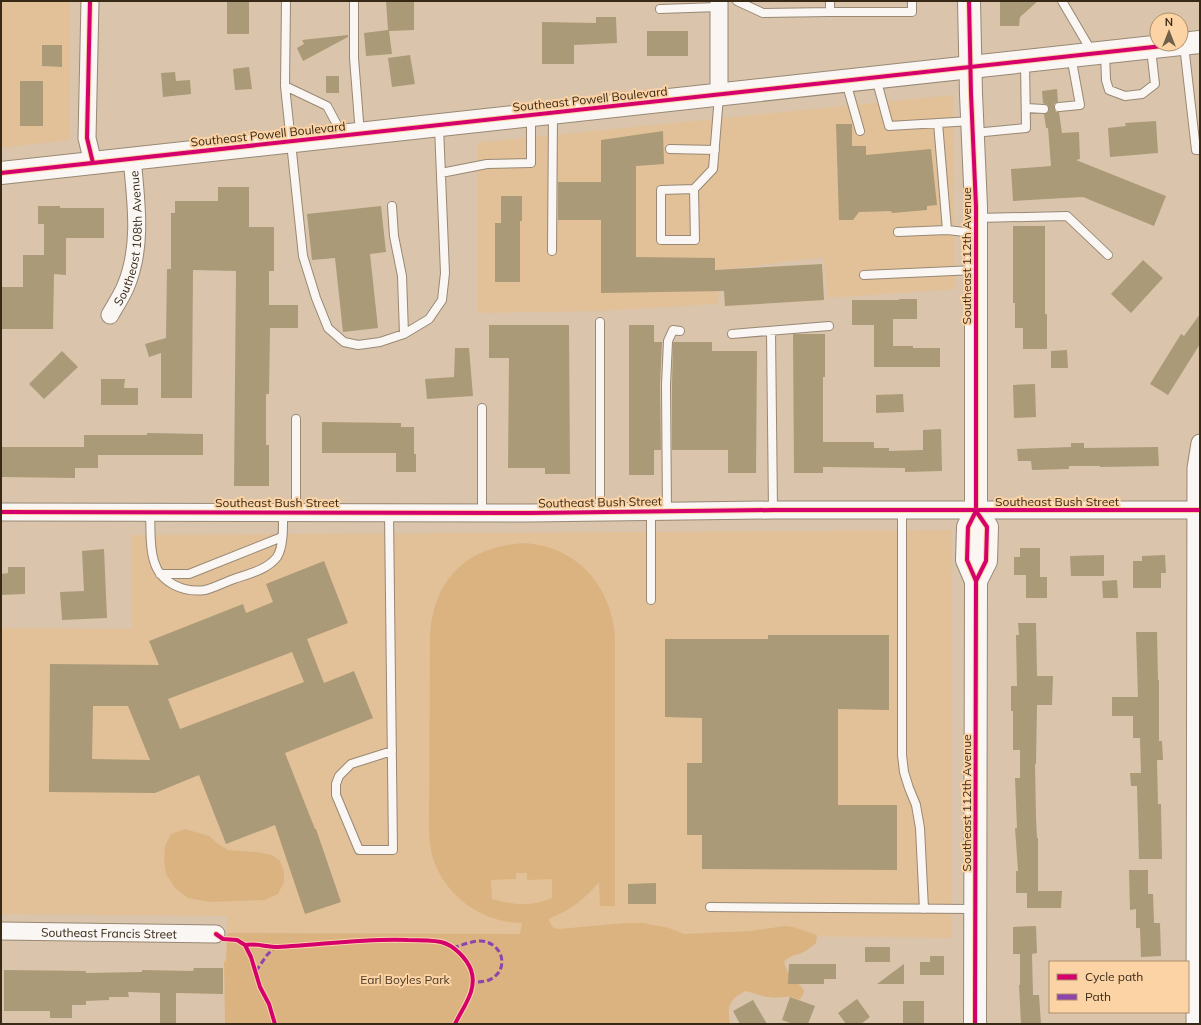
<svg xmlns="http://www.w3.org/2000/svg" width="1201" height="1025" font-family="Mulish,sans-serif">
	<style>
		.built { fill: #e2c098 }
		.green { fill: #dbb381; fill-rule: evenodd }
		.building { fill: #aa9a77; fill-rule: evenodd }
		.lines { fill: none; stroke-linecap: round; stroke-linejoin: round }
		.lane-casing { stroke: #988874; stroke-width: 10 }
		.street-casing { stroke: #988874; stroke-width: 19 }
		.secondary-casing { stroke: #988874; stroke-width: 24 }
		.primary-casing { stroke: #988874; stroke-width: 24 }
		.lane { stroke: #f9f6f3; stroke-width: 8 }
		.street { stroke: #f9f6f3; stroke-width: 17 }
		.secondary { stroke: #f9f6f3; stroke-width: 22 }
		.primary { stroke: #f9f6f3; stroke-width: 22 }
		.quiet { stroke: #8e44ad; stroke-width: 3; stroke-dasharray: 6 3; stroke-linecap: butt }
		.cycleway-casing { stroke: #fbd3a5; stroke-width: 6 }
		.cycleway { stroke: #d6006c; stroke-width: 4 }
		.labels { text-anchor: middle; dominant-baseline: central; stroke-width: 4; stroke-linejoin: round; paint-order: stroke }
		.street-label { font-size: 12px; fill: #382917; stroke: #fbd3a5 }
		.park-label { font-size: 12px; fill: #483824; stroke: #fbd3a5 }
	</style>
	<rect width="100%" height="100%" fill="#dac5ac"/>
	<path class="built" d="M 1,1 L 70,1 L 70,140 L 1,148 Z
		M 953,95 L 955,289 L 828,298 L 823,257 L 719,270 L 718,304 L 601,311 L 477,313 L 477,143 Z
		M 952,530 L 952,938 L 722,935 L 227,933 L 227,916 L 1,914 L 1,628 L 132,629 L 132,535 Z"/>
	<path class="green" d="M 524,543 C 576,546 610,584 615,635 L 615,906 L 600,906 L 599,882 C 585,899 569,911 548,919 C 551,924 552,929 559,929 L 625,923 L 643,923 L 669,928 L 684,934 L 750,931 L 786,926 L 793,927 L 817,935 L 816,943 C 812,946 808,950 802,953 C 794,956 790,955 784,962 L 787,971 L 804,990 L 803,995 L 799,1000 C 787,993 780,1000 768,997 C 760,996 753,993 746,991 C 729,999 727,1006 730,1024 L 225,1024 L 224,960 L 226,963 L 227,933 L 520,934 L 522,923 C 482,923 443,895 432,855 C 430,846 429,836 429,827 L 430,636 C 433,579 467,546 524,543 ZM 516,873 L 527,873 L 527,880 L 552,879 L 552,898 C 532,907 512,905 492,899 L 491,880 L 516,879 Z
		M 185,829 L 209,836 L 218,844 L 228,850 L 257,852 L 272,855 L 280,861 L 284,872 L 284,882 L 278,894 L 265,900 L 210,902 L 188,898 L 175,888 L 166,874 L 164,860 L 165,846 L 171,834 Z"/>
	<path class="building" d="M 227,1 L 249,1 L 249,34 L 227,34 Z
		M 386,1 L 414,1 L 414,30 L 389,31 L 392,54 L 366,56 L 364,33 L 388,30 Z
		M 1000,1 L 1038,1 L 1020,17 L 1019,26 L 1000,26 Z
		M 596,17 L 616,17 L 617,43 L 574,45 L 574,64 L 542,64 L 542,22 L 596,23 Z
		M 647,31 L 688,31 L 688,56 L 647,56 Z
		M 348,35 L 348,37 L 303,61 L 297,48 L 304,44 L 302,40 Z
		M 42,45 L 62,45 L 62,67 L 42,66 Z
		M 410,55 L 415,84 L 392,87 L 388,58 Z
		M 249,67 L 252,89 L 235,90 L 233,69 Z
		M 175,72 L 176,81 L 190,80 L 191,94 L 163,97 L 161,73 Z
		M 326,76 L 339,76 L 339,93 L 326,93 Z
		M 20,81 L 43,81 L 43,126 L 20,126 Z
		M 1057,89 L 1058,102 L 1054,104 L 1054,108 L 1056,112 L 1059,112 L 1062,133 L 1079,132 L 1080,159 L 1076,160 L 1166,196 L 1154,226 L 1083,197 L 1013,201 L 1011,169 L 1051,166 L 1048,128 L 1046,128 L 1044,114 L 1048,112 L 1049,109 L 1047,105 L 1043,103 L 1042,91 Z
		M 1156,121 L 1158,153 L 1110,157 L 1108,128 L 1126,126 L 1125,123 Z
		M 836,124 L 852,124 L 852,146 L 866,146 L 866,155 L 931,149 L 937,205 L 927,206 L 927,210 L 892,213 L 891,211 L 859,212 L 853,220 L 839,220 Z
		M 663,131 L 664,164 L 636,166 L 636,257 L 715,258 L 715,270 L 822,264 L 824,300 L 725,306 L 724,291 L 601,293 L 601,220 L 558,220 L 558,182 L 601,182 L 601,140 Z
		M 218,187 L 249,187 L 249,227 L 274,227 L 274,271 L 269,271 L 269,305 L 298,305 L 298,328 L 270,328 L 269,394 L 266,394 L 266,445 L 269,445 L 269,486 L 234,486 L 236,271 L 193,270 L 192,398 L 161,398 L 161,353 L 149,357 L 145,344 L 166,338 L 167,269 L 171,269 L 171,213 L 175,213 L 175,201 L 218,201 Z
		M 501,196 L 522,196 L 522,221 L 520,221 L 520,282 L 495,282 L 495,223 L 501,223 Z
		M 38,206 L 60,206 L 60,208 L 104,208 L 104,238 L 66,238 L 66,275 L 54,274 L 53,329 L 1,329 L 1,287 L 23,287 L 23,255 L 44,255 L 44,224 L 38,224 Z
		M 381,206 L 386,252 L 370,254 L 378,328 L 343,332 L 335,258 L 312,260 L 307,214 Z
		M 1013,226 L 1045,226 L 1045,314 L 1047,314 L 1047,349 L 1023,349 L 1023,328 L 1015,328 L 1015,303 L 1013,303 Z
		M 1143,260 L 1163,278 L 1131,313 L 1111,294 Z
		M 899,299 L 917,299 L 917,319 L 893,319 L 893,346 L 913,346 L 913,348 L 940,348 L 940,367 L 874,367 L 874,325 L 852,325 L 852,300 L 899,300 Z
		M 1200,314 L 1200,344 L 1168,395 L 1150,384 L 1181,334 L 1184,336 Z
		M 489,325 L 569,325 L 570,474 L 545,474 L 545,468 L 508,468 L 509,358 L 489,358 Z
		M 629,325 L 654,325 L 654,342 L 662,342 L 660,385 L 661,450 L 654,450 L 654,475 L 629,475 Z
		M 793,334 L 825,334 L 825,377 L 823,377 L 823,442 L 874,442 L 874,448 L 889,448 L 889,451 L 923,450 L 923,430 L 941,429 L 942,471 L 905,472 L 905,468 L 823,467 L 823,473 L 794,473 Z
		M 673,342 L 712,342 L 712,351 L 757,351 L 756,473 L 728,473 L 728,450 L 672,450 L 672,385 Z
		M 455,348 L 469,348 L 473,396 L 427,399 L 425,379 L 454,377 Z
		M 1067,350 L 1068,368 L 1051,368 L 1051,351 Z
		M 62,351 L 78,367 L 44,399 L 29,384 Z
		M 101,379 L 125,379 L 124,388 L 138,388 L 138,405 L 101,405 Z
		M 1035,384 L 1036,417 L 1014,418 L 1013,385 Z
		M 903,394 L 904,412 L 876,413 L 876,395 Z
		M 322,422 L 401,423 L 401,427 L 414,427 L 414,454 L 416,454 L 416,472 L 396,472 L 396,453 L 322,453 Z
		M 147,433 L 203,434 L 203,455 L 98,455 L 98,468 L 75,468 L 75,478 L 1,477 L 1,447 L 84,447 L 84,435 L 147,435 Z
		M 1071,443 L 1084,443 L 1084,448 L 1158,447 L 1159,466 L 1100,467 L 1100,466 L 1069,466 L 1069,469 L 1032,470 L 1031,461 L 1018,461 L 1017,449 L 1071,447 Z
		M 1020,548 L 1040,548 L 1040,577 L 1047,577 L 1047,598 L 1026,598 L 1026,575 L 1014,575 L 1014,557 L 1020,557 Z
		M 104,549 L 107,618 L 62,620 L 60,592 L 84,591 L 82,551 Z
		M 1104,555 L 1104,576 L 1071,576 L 1070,556 Z
		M 1165,555 L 1166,573 L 1161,573 L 1161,588 L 1133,588 L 1133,561 L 1142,561 L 1142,556 Z
		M 324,561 L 348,623 L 307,639 L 324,683 L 354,671 L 373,718 L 285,753 L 315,829 L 316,829 L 341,902 L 305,914 L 275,825 L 226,844 L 199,775 L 155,793 L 49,792 L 50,664 L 159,665 L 149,641 L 243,604 L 246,613 L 273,602 L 266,584 ZM 292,652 L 304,682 L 180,729 L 168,699 ZM 93,706 L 128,706 L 150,760 L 92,759 Z
		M 8,567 L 25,567 L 25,594 L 1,595 L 1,574 L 8,573 Z
		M 1117,580 L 1118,598 L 1103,598 L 1102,581 Z
		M 1018,623 L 1036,623 L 1037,676 L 1053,676 L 1052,705 L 1037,705 L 1036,764 L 1035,764 L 1036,817 L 1037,838 L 1038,838 L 1038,891 L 1062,891 L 1061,908 L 1027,908 L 1027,893 L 1016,893 L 1016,871 L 1018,871 L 1015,828 L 1017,828 L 1015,778 L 1020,778 L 1020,750 L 1013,750 L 1013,711 L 1011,711 L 1011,686 L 1017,686 L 1016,635 L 1019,635 Z
		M 1136,632 L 1157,632 L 1158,680 L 1159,680 L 1159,741 L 1162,741 L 1163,760 L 1157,760 L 1158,804 L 1161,804 L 1162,859 L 1139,859 L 1137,786 L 1131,786 L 1130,773 L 1141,773 L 1140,738 L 1133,738 L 1133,716 L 1112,716 L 1112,697 L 1138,697 Z
		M 768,635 L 889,635 L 889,710 L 838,709 L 838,805 L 897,805 L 897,870 L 702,869 L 702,835 L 687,835 L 687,763 L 702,763 L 702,718 L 665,717 L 665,639 L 768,639 Z
		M 1129,870 L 1148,870 L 1148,894 L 1153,894 L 1154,923 L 1160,923 L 1161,956 L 1141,957 L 1140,928 L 1136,928 L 1136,909 L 1130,910 Z
		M 656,883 L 656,904 L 628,904 L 628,884 Z
		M 1036,926 L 1037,953 L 1032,954 L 1033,995 L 1039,995 L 1041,1024 L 1021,1024 L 1019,985 L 1020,985 L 1020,954 L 1013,954 L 1013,927 Z
		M 865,947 L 890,947 L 890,962 L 865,962 Z
		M 930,956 L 944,956 L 944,975 L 920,975 L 920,962 L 930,962 Z
		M 789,964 L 836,964 L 836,979 L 824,979 L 824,984 L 788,984 Z
		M 904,964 L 904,984 L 877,984 Z
		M 194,968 L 223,968 L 223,994 L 176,993 L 176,1024 L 160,1024 L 160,993 L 128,992 L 129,997 L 109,997 L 109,1000 L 86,1001 L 86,1005 L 72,1005 L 72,1018 L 50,1018 L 50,1011 L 4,1011 L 4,970 L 86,971 L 86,973 L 142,972 L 142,970 L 193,971 Z
		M 790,997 L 815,1006 L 808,1024 L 793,1024 L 782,1020 Z
		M 857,999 L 870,1017 L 861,1024 L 846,1024 L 838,1013 Z
		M 753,1000 L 767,1024 L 740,1024 L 733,1011 Z
		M 903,1001 L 924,1001 L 924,1024 L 903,1024 Z"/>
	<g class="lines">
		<defs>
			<path id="lane" d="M 286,1 L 285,86 L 303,256 L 316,298 L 328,328 L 344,342 L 358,345 L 380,342 L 404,334 L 429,319 L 442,300 L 445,273 L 439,127
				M 354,1 L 354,58 L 360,134
				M 737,1 L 763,13 L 830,12 L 830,1
				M 1062,1 L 1092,52
				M 660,9 L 719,7
				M 830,12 L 912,12 L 912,1
				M 1184,45 L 1196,150 L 1200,150
				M 1105,52 L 1106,80 L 1109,90 L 1125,96 L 1142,94 L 1155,84 L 1151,49
				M 876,78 L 889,126 L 972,121
				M 846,82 L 860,131
				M 285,86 L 327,106 L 342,134
				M 1059,107 L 1080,105 L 1071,56
				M 1026,108 L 1044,109
				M 974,133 L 1026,128 L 1025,62
				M 670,149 L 715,150
				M 441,173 L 487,164 L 531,163 L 531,117
				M 694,189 L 695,240 L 661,240 L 661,190 Z
				M 694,189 L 713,169 L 719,96
				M 392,206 L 394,236 L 402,276 L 404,334
				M 977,218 L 1067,216 L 1108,255
				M 947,230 L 974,233
				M 898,232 L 947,230 L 938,123
				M 552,251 L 553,114
				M 864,275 L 975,270
				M 771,331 L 773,510
				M 732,334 L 829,326
				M 296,419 L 296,512
				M 902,510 L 902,755 L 904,772 L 909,788 L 916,805 L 920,828 L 924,909
				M 150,512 C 151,528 149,546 154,561 C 160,583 184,593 205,590 C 214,588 225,582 234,579 C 248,574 267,570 277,557 C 284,546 283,525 283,512
				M 651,512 L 651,600
				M 667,512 L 666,385 L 668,341 L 673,330 L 680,331
				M 389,513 L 393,850 L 359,850 L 336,795 L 336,784 L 339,776 L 351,764 L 392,751
				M 482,513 L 482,408
				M 600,513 L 600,322
				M 160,574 L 189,574 L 282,537
				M 710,907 L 974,909"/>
			<g id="street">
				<path d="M 90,1 L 87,138 L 93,163"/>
				<path d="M 719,95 L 719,1"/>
				<path id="s1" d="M 110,315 C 115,306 121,297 125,288 C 143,247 136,201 132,159"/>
				<path d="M 1,512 L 530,513 L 773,510 L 1200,510"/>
				<path id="s2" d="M 1,931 L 216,934"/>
				<path d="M 1195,1024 L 1196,468 L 1200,443"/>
			</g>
			<path id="secondary" d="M 969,1 L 971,94 L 976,207 L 976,511 L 968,527 L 967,560 L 976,581 L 975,1024
				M 976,581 L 986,561 L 987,527 L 976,511"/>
			<path id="primary" d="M 1181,44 L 1200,42
				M 1,173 L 1181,44"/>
		</defs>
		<use href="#lane" class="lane-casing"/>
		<use href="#street" class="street-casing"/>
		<use href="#secondary" class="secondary-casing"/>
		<use href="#primary" class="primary-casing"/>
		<use href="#lane" class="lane"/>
		<use href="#street" class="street"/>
		<use href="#secondary" class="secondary"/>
		<use href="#primary" class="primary"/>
		<path class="quiet" d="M 453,948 C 462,945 471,941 481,941 C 504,943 510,971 489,980 C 484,982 478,982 473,982
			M 256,971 L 267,955 L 275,947"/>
		<defs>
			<path id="cycleway" d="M 90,1 L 87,138 L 93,163
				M 969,1 L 971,94 L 976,207 L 976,511 L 968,527 L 967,560 L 976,581 L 975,1024
				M 1,173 L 1181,44
				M 1,512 L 530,513 L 773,510 L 1200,510
				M 976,581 L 986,561 L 987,527 L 976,511
				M 216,934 L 223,939 L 237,940 L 245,945 L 251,957 L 260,987 L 269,1004 L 275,1024
				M 245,945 C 256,943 266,947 278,947 C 321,945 364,938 408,940 C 419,940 431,940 441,942 C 454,945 467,959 471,970 C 478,990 463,1007 455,1024"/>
		</defs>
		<use href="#cycleway" class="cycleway-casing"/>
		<use href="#cycleway" class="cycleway"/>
	</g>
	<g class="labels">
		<g class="street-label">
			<text transform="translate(590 99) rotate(-6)">Southeast Powell Boulevard</text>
			<text transform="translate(268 134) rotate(-6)">Southeast Powell Boulevard</text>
			<text stroke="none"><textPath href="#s1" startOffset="81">Southeast 108th Avenue</textPath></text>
			<text transform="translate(966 256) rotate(-90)">Southeast 112th Avenue</text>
			<text x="1057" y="501">Southeast Bush Street</text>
			<text x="277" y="502">Southeast Bush Street</text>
			<text transform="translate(600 502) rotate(-1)">Southeast Bush Street</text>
			<text transform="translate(966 803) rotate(-90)">Southeast 112th Avenue</text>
			<text stroke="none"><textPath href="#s2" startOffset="108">Southeast Francis Street</textPath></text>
		</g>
		<g class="park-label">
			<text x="405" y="979">Earl Boyles Park</text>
		</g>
	</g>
	<rect width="1201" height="1025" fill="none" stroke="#382917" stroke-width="4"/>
	<rect x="1049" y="961" width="140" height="52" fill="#fbd3a5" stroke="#ad8f6c"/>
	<rect x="1057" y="974" width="20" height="6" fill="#d6006c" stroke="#ad8f6c"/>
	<text x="1085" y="981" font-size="12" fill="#382917">Cycle path</text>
	<rect x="1057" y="994" width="20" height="6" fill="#8e44ad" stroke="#ad8f6c"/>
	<text x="1085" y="1001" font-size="12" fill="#382917">Path</text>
	<g transform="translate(1169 32)"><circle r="19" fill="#fbd3a5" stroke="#ad8f6c"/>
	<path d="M0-3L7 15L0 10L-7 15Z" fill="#71604b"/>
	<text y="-6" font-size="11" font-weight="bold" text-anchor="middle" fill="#382917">N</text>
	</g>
</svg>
